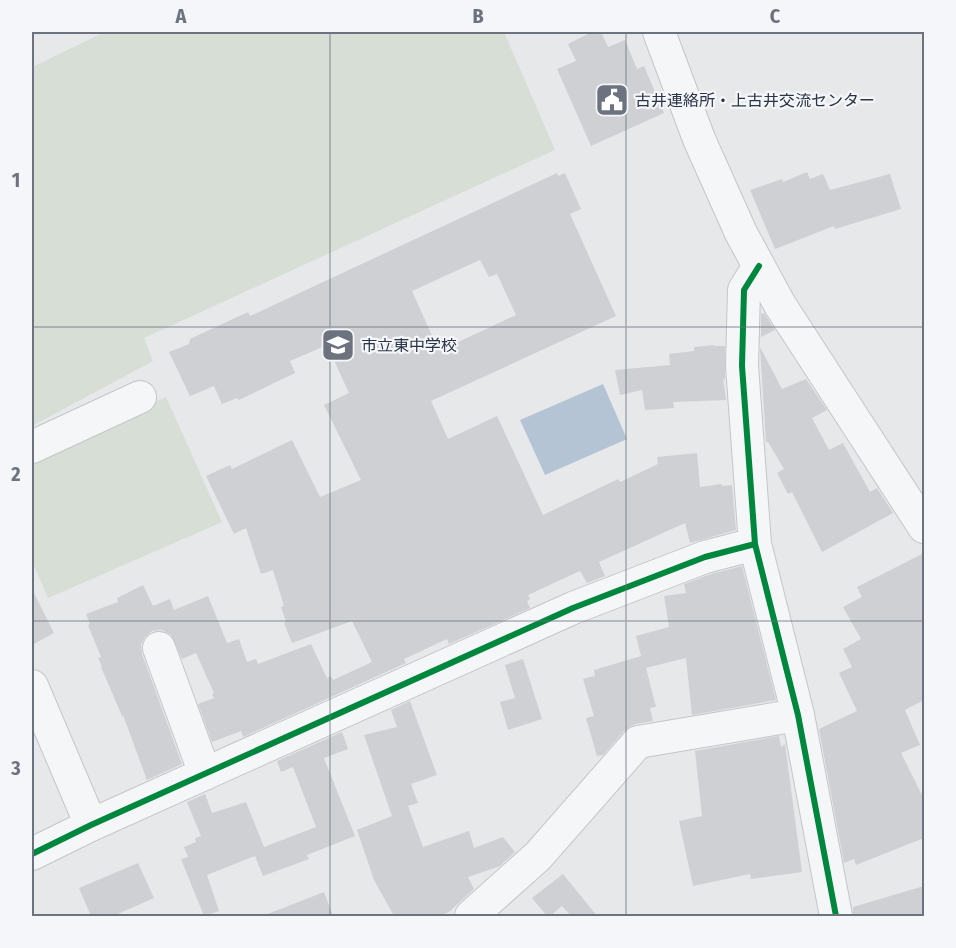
<svg xmlns="http://www.w3.org/2000/svg" width="956" height="948" font-family="'Fira Sans Condensed','Noto Sans JP',sans-serif">
	<style>
		.green { fill: #d6ded6 }
		.water { fill: #b4c4d5 }
		.building { fill: #ced0d3; fill-rule: evenodd }
		.lines { fill: none; stroke-linecap: round; stroke-linejoin: round }
		.minor-casing { stroke: #c4c6c8; stroke-width: 34 }
		.minor { stroke: #f5f6f7; stroke-width: 32 }
		.cycleway-casing { stroke: #f4f6f9; stroke-width: 10 }
		.cycleway { stroke: #00873e; stroke-width: 6 }
		.grid { fill: none; stroke: #6c737f; stroke-width: 1.5; stroke-opacity: 0.55 }
		.labels { text-anchor: middle; dominant-baseline: central; stroke-width: 4.5; stroke-linejoin: round; paint-order: stroke }
		.poi-label { font-size: 16px; fill: #2b3445; stroke: #f4f6f9; text-anchor: start }
		.neatline { fill: none; stroke: #6c737f; stroke-width: 2 }
		.grid-label { font-size: 20px; text-anchor: middle; font-weight: bold; fill: #6c737f }
	</style>
	<rect width="100%" height="100%" fill="#e6e8ea"/>
	<path class="green" d="M 105,32 L 504,32 L 555,150 L 144,338 L 153,361 L 32,426 L 32,67 Z
		M 166,397 L 222,522 L 48,598 L 32,561 L 32,456 Z"/>
	<path class="water" d="M 603,384 L 627,439 L 545,475 L 520,420 Z"/>
	<path class="building" d="M 592,32 L 601,32 L 608,47 L 625,40 L 637,69 L 644,66 L 664,113 L 591,146 L 557,69 L 576,61 L 568,44 Z
		M 807,172 L 810,179 L 823,174 L 830,190 L 890,174 L 901,209 L 835,229 L 834,226 L 775,249 L 750,190 L 782,179 L 783,182 Z
		M 557,173 L 558,176 L 565,173 L 581,209 L 570,214 L 616,316 L 431,401 L 448,439 L 497,416 L 543,515 L 618,479 L 620,482 L 658,464 L 657,457 L 697,453 L 700,487 L 722,484 L 722,486 L 732,485 L 736,530 L 690,543 L 685,523 L 599,562 L 605,576 L 587,583 L 580,571 L 528,595 L 530,599 L 527,601 L 530,608 L 449,644 L 447,639 L 404,659 L 406,663 L 243,737 L 241,731 L 212,742 L 198,704 L 214,698 L 212,694 L 214,693 L 196,653 L 182,659 L 171,635 L 162,630 L 152,631 L 145,637 L 141,645 L 142,654 L 182,764 L 147,780 L 123,715 L 122,716 L 101,667 L 102,667 L 98,658 L 101,657 L 88,625 L 90,624 L 86,614 L 118,602 L 117,598 L 143,585 L 153,606 L 170,599 L 174,610 L 208,596 L 227,643 L 239,639 L 247,662 L 256,659 L 258,664 L 311,644 L 327,678 L 331,676 L 333,680 L 372,662 L 352,621 L 292,643 L 284,623 L 286,622 L 281,607 L 284,606 L 273,570 L 261,574 L 246,528 L 234,534 L 206,476 L 230,465 L 232,469 L 292,440 L 320,497 L 361,480 L 324,405 L 349,393 L 327,345 L 290,361 L 295,373 L 239,400 L 237,398 L 222,404 L 214,386 L 190,396 L 169,352 L 189,344 L 190,339 L 248,312 L 250,316 ZM 480,260 L 489,277 L 497,274 L 516,315 L 439,351 L 412,291 Z
		M 764,313 L 775,330 L 761,337 L 761,314 Z
		M 714,345 L 714,346 L 725,346 L 725,381 L 723,378 L 726,400 L 673,402 L 674,408 L 645,410 L 642,390 L 620,395 L 615,370 L 670,365 L 669,354 L 694,351 L 694,347 Z
		M 760,347 L 782,389 L 806,379 L 827,410 L 812,418 L 829,450 L 843,443 L 870,492 L 877,488 L 893,513 L 822,552 L 792,492 L 788,494 L 777,473 L 784,469 L 768,442 L 766,442 Z
		M 924,553 L 924,700 L 905,710 L 920,745 L 901,753 L 924,799 L 924,838 L 856,865 L 854,859 L 844,863 L 819,729 L 857,711 L 839,673 L 852,667 L 843,649 L 861,639 L 843,607 L 862,597 L 857,587 Z
		M 742,566 L 776,700 L 692,715 L 686,658 L 646,668 L 656,707 L 650,708 L 653,721 L 635,724 L 625,730 L 603,755 L 597,756 L 586,718 L 594,716 L 583,679 L 595,676 L 594,670 L 641,656 L 636,636 L 669,627 L 664,596 L 686,593 L 684,584 L 711,574 Z
		M 32,589 L 54,633 L 32,645 Z
		M 523,659 L 542,719 L 508,730 L 500,702 L 515,698 L 505,665 Z
		M 410,701 L 437,775 L 411,784 L 418,803 L 408,806 L 423,847 L 469,831 L 474,848 L 503,837 L 515,852 L 500,866 L 468,877 L 474,889 L 452,909 L 452,910 L 441,916 L 394,916 L 374,880 L 357,830 L 392,816 L 364,735 L 397,727 L 391,710 Z
		M 342,732 L 348,749 L 324,758 L 355,836 L 307,855 L 309,859 L 263,876 L 255,856 L 207,875 L 219,911 L 204,916 L 181,859 L 188,857 L 184,847 L 196,842 L 195,838 L 201,836 L 187,802 L 205,794 L 212,813 L 246,802 L 264,847 L 316,827 L 293,767 L 281,772 L 277,761 Z
		M 779,736 L 781,747 L 785,744 L 802,872 L 751,879 L 750,874 L 693,886 L 679,821 L 702,816 L 695,751 Z
		M 138,863 L 154,898 L 113,916 L 91,916 L 79,888 Z
		M 563,874 L 597,916 L 571,916 L 562,906 L 550,916 L 547,916 L 532,898 Z
		M 924,886 L 924,916 L 853,916 L 853,907 Z
		M 324,892 L 333,916 L 266,916 L 265,915 Z"/>
	<g class="lines">
		<defs>
			<path id="minor" d="M 659,32 L 699,139 L 741,233 L 780,305 L 924,527
				M 759,266 L 744,290 L 742,366 L 755,544 L 798,715 L 836,916
				M 32,447 L 140,397
				M 159,648 L 205,774
				M 32,686 L 91,825
				M 32,854 L 91,825 L 573,608 L 705,557 L 755,544
				M 471,916 L 538,856 L 638,742 L 798,715"/>
		</defs>
		<use href="#minor" class="minor-casing"/>
		<use href="#minor" class="minor"/>
		<defs>
			<path id="cycleway" d="M 759,266 L 744,290 L 742,366 L 755,544 L 798,715 L 836,916
				M 32,854 L 91,825 L 573,608 L 705,557 L 755,544"/>
		</defs>
		<use href="#cycleway" class="cycleway-casing"/>
		<use href="#cycleway" class="cycleway"/>
	</g>
	<path class="grid" d="M 330,32 L 330,916M 626,32 L 626,916M 32,327 L 924,327M 32,621 L 924,621"/>
	<defs>
		<symbol id="civic-square" viewBox="-11 -11 22 22"><rect x="-9" y="-9" width="18" height="18" rx="4" fill="#6c737f" stroke="#f4f6f9"/><path d="M-.6-6.5H3V-4.5H.6V-3L4-1V1h2V6H-6V1h2V-1L-.6-3ZM-1.2 2.5V6h2.4V2.5Z" fill="#fff"/></symbol>
		<symbol id="school-square" viewBox="-11 -11 22 22"><rect x="-9" y="-9" width="18" height="18" rx="4" fill="#6c737f" stroke="#f4f6f9"/><path d="M0-5L7-2L0 1L-7-2ZM-4 1L0 2.5L4 1V4Q0 6-4 4Z" fill="#fff"/></symbol>
	</defs>
	<g fill-rule="evenodd">
		<use href="#civic-square" x="593" y="81" width="38" height="38"/>
		<use href="#school-square" x="319" y="326" width="38" height="38"/>
	</g>
	<g class="labels">
		<g class="poi-label">
			<text x="635" y="100">古井連絡所・上古井交流センター</text>
			<text x="361" y="345">市立東中学校</text>
		</g>
	</g>
	<rect width="956" height="948" fill="none" stroke="#f4f6f9" stroke-width="66"/>
	<rect x="33" y="33" width="890" height="882" class="neatline"/>
	<g class="grid-label">
		<text x="181" y="23">A</text>
		<text x="478" y="23">B</text>
		<text x="775" y="23">C</text>
		<text x="16" y="187">1</text>
		<text x="16" y="481">2</text>
		<text x="16" y="775">3</text>
	</g>
</svg>
